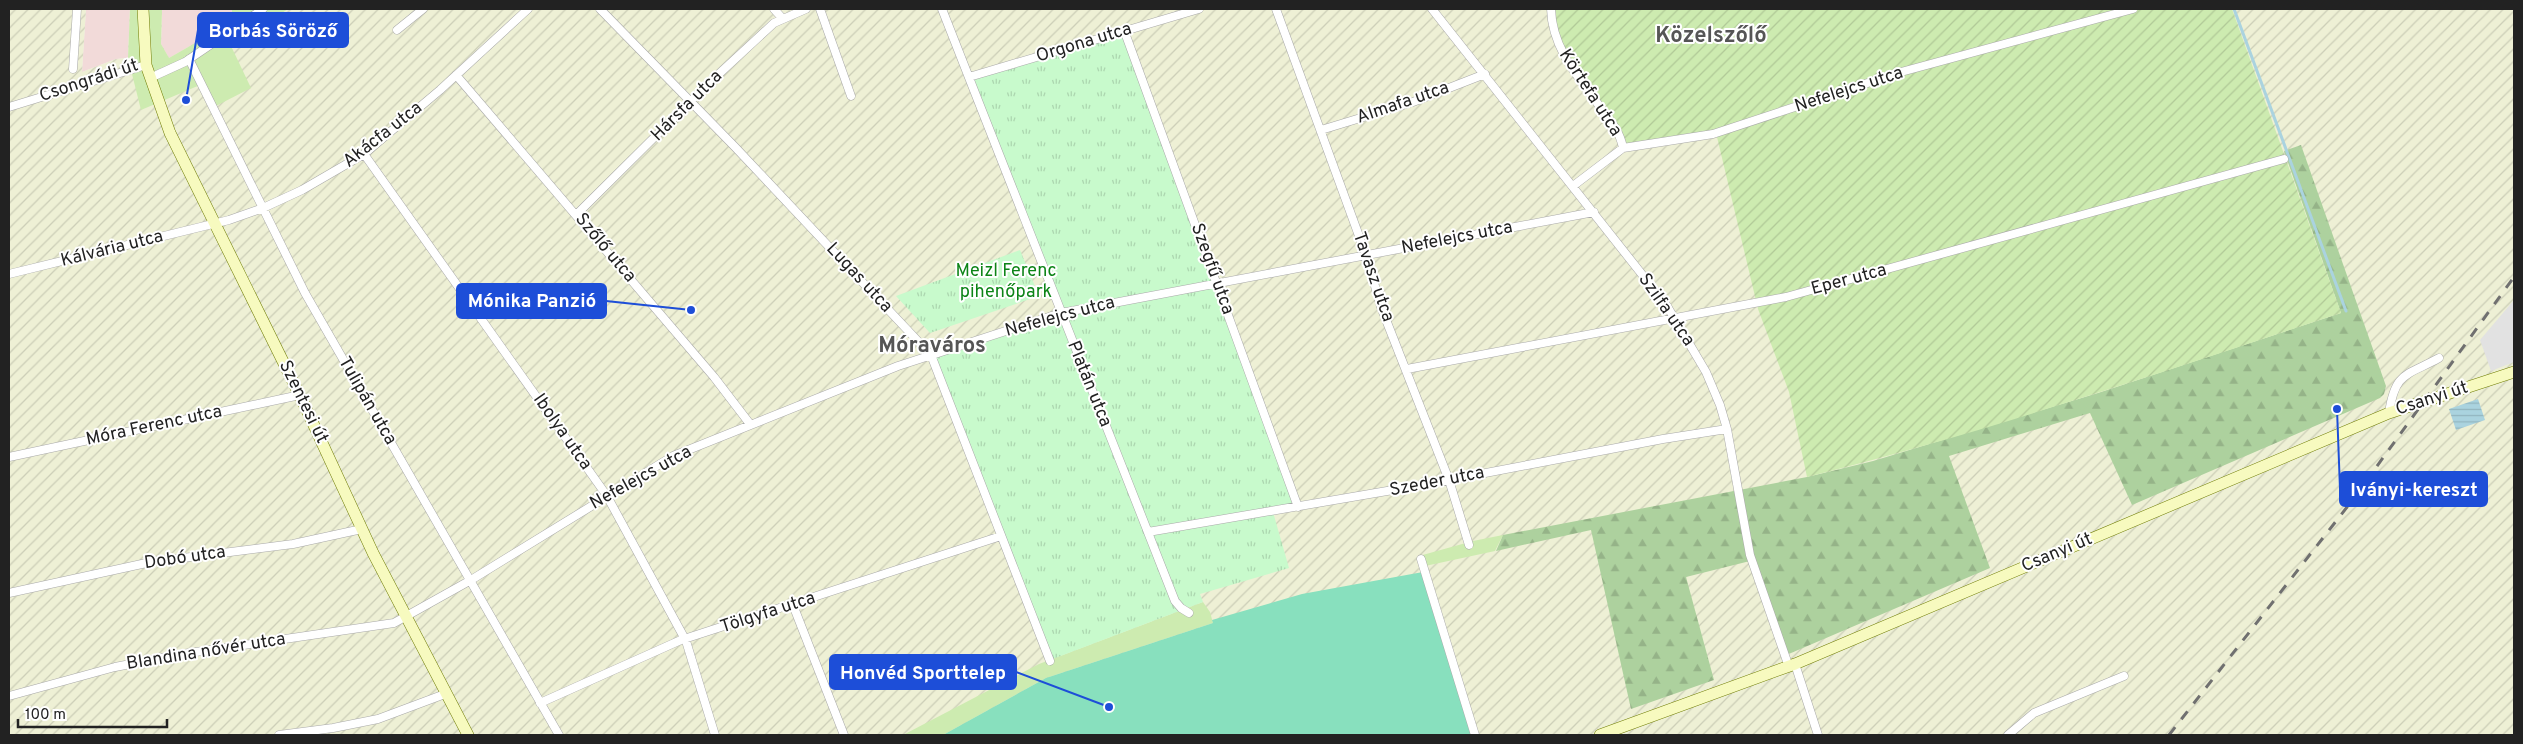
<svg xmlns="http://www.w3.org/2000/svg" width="2523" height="744" font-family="Overpass,sans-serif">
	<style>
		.commercial { fill: #f2dad9 }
		.farmland { fill: url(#farmland-furrows) }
		.grass { fill: #cdebb0 }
		.forest { fill: url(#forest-firs) }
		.park { fill: url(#park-tufts) }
		.garden { fill: url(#garden-furrows) }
		.pitch { fill: #88e0be }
		.parking { fill: #e2e2e2 }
		.water { fill: url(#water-rules) }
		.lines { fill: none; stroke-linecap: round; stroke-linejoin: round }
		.stream { stroke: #aad3df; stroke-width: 3 }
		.street-casing { stroke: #a9a9a9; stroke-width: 9 }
		.secondary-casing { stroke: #707d05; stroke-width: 12 }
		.street { stroke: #fff; stroke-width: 8 }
		.secondary { stroke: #f7fabf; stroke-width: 11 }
		.rail { stroke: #707070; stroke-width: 3; stroke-dasharray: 10 10; stroke-linecap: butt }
		.labels { text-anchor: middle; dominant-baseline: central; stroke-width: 4; stroke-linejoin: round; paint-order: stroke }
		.street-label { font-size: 18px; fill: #222; stroke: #fff }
		.park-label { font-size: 18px; fill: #0c8416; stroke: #fff }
		.district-label { font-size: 22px; font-weight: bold; fill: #555; stroke: #fff }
		.leader { fill: none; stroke: #1d4ed8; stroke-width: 2 }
		.callout-dot { fill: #1d4ed8; stroke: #fff; stroke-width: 2 }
		.callout { fill: #1d4ed8; stroke: #1d4ed8; stroke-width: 2 }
		.callout-label { font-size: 19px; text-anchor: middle; font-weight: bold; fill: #fff }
	</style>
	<defs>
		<pattern id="farmland-furrows" width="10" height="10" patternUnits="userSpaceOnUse" patternTransform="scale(1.25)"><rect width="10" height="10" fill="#eef0d5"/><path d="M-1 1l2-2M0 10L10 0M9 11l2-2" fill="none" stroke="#ccceb7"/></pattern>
		<pattern id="forest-firs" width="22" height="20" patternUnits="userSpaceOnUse" patternTransform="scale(1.25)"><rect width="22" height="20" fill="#add19e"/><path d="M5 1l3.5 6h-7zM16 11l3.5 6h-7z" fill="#95b388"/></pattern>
		<pattern id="park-tufts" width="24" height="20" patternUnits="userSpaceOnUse" patternTransform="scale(1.25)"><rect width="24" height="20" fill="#c8facc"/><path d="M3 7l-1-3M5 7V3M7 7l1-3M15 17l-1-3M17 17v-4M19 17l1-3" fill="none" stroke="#acd6af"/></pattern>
		<pattern id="garden-furrows" width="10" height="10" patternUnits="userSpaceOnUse" patternTransform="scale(1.25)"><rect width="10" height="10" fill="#cdebb0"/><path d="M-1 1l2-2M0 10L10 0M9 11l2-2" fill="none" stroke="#b0c997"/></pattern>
		<pattern id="water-rules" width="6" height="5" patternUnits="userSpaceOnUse" patternTransform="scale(1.25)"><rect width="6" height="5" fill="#aad3df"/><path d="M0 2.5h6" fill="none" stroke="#92b5bf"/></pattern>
	</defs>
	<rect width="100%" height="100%" fill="#f2efe9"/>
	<path class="commercial" d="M 86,9 L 130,9 L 128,58 L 116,59 L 82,72 Z
		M 162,9 L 232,9 L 232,22 L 168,59 L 161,45 Z"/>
	<path class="farmland" d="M 9,9 L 86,9 L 82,72 L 116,59 L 128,58 L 130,9 L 162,9 L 161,44 L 169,58 L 232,22 L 232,9 L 2514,9 L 2514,735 L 9,735 Z"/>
	<path class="grass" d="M 130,9 L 162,9 L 161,44 L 169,58 L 232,22 L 232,9 L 288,9 L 231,46 L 251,88 L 212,108 L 200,85 L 141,110 L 128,58 Z
		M 1503,535 L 1495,551 L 1425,566 L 1419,556 L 1473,541 Z
		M 1203,602 L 1210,612 L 1213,623 L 1046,678 L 943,735 L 903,735 L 1039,664 Z"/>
	<path class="forest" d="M 2301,145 L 2386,386 L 2384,394 L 2380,398 L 2132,505 L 2090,413 L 1949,456 L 1990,568 L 1784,656 L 1750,561 L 1686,577 L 1714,680 L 1631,709 L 1591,530 L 1496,551 L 1503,535 L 1807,477 L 1873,461 L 2098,393 L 2341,313 L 2284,151 Z"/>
	<path class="park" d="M 1124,30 L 1298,507 L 1273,512 L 1289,568 L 1200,594 L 1203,602 L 1050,660 L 931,355 L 1061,313 L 969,77 Z
		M 1020,250 L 1039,296 L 930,333 L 896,296 Z"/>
	<path class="garden" d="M 1547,9 L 2232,9 L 2341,313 C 2165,371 1988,432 1807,477 L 1789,392 L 1758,309 L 1717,137 L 1629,150 L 1618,127 L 1573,66 Z"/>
	<path class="pitch" d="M 1423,572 L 1475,735 L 943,735 L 1046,678 L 1213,623 L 1212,620 L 1302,594 Z"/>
	<path class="parking" d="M 2514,300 L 2514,362 L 2491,371 L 2480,340 Z"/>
	<path class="water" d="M 2478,399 L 2485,420 L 2456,430 L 2449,409 Z"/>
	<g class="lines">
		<path class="stream" d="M 2234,9 L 2346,311"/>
		<defs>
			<path id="street" d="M 600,9 L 735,147 L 931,355 L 1050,661
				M 774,9 L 782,18
				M 820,9 L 851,96
				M 942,9 L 1175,601 L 1181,608 L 1189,613
				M 1276,9 L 1366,255 L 1381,307 L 1449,480 L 1469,545
				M 1432,9 L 1667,306 L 1706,372 L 1720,405 L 1727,429 L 1750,555 L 1789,667
				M 1551,9 C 1552,48 1578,77 1601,108 C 1611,121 1620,132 1623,148
				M 397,30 L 423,9
				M 1124,30 L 1298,507
				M 189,59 L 305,293 L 559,735
				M 73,69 L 77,9
				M 456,75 L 714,377 L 750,424
				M 969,77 L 1199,9
				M 150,78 L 185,62 L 263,9
				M 9,107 L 146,65
				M 1321,130 L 1413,102 L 1485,74
				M 364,154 L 607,496 L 686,641 L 715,735
				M 1573,186 L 1623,148 L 1713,134 L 1901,72 L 2133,9
				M 577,214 L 708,84 L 774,23 L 806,9
				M 9,274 L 229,220 L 263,208 L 302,190 L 364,154 L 440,90 L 528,9
				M 1407,369 L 1786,297 L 2284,159
				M 2389,413 C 2395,372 2406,376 2439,358
				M 9,457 L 300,395
				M 1148,532 L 1428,484 L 1663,439 L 1727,429
				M 1421,559 L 1475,735
				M 9,593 L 151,562 L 293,544 L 362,529
				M 793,605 L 844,735
				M 1795,664 L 1818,735
				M 9,696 L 115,667 L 182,654 L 394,623 L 471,580 L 673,456 L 898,366 L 1061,313 L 1594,212
				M 540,703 L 681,640 L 1001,536
				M 279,735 L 333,728 L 378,719 L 445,694
				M 2008,735 L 2034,713 L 2124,676"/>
			<path id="secondary" d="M 143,9 L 146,65 L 170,133 L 305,406 L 373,553 L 468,735
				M 1600,735 L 1795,664 L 2389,413 L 2514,372"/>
		</defs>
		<use href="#street" class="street-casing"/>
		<use href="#secondary" class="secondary-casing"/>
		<use href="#street" class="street"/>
		<use href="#secondary" class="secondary"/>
		<path class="rail" d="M 2169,735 L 2351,502 L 2514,277"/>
	</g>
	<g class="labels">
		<g class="street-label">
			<text transform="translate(1084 43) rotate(-17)">Orgona utca</text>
			<text transform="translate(89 81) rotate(-18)">Csongrádi út</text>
			<text transform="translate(1849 90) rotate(-18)">Nefelejcs utca</text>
			<text transform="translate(1590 93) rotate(57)">Körtefa utca</text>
			<text transform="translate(1403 103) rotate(-19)">Almafa utca</text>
			<text transform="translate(687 106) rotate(-45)">Hársfa utca</text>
			<text transform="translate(383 135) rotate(-38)">Akácfa utca</text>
			<text transform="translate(1457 238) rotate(-11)">Nefelejcs utca</text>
			<text transform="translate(605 248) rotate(50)">Szőlő utca</text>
			<text transform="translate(112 249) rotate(-14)">Kálvária utca</text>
			<text transform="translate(1212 269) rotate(70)">Szegfű utca</text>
			<text transform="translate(1373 277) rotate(71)">Tavasz utca</text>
			<text transform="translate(859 278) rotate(47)">Lugas utca</text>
			<text transform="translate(1849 280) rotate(-15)">Eper utca</text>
			<text transform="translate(1666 310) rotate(55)">Szilfa utca</text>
			<text transform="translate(1060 317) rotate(-15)">Nefelejcs utca</text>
			<text transform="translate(1089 384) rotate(68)">Platán utca</text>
			<text transform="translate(2432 399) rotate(-18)">Csanyi út</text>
			<text transform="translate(367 401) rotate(60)">Tulipán utca</text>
			<text transform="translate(303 402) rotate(64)">Szentesi út</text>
			<text transform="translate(154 426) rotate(-12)">Móra Ferenc utca</text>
			<text transform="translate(562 432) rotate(55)">Ibolya utca</text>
			<text transform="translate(641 478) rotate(-29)">Nefelejcs utca</text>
			<text transform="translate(1437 482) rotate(-11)">Szeder utca</text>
			<text transform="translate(2057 553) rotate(-23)">Csanyi út</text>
			<text transform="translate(185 558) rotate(-8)">Dobó utca</text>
			<text transform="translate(768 613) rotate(-18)">Tölgyfa utca</text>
			<text transform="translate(206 652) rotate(-9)">Blandina nővér utca</text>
		</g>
		<g class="park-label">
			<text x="1006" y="271">Meizl Ferenc<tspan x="1006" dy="21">pihenőpark</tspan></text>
		</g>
		<g class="district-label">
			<text x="1711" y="36">Közelszőlő</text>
			<text x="932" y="346">Móraváros</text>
		</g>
	</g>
	<path class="leader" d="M186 100L198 30M691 310L606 301M2337 409L2340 489M1109 707L1016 672"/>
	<g class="callout-dot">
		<circle cx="186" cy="100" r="5"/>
		<circle cx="691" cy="310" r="5"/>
		<circle cx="2337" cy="409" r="5"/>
		<circle cx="1109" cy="707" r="5"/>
	</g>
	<g class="callout">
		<rect x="198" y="13" width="150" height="34" rx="5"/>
		<rect x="457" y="284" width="149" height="34" rx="5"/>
		<rect x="2340" y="472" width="147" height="34" rx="5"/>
		<rect x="830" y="655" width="186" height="34" rx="5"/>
	</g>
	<g class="callout-label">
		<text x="273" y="37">Borbás Söröző</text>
		<text x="532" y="307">Mónika Panzió</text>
		<text x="2414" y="496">Iványi-kereszt</text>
		<text x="923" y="679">Honvéd Sporttelep</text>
	</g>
	<rect width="2523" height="744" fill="none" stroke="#222222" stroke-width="20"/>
	<path d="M18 719v8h149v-8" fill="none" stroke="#222222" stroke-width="2.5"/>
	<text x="25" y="719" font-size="15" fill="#222222" stroke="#ffffff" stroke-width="4" paint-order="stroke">100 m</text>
</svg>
